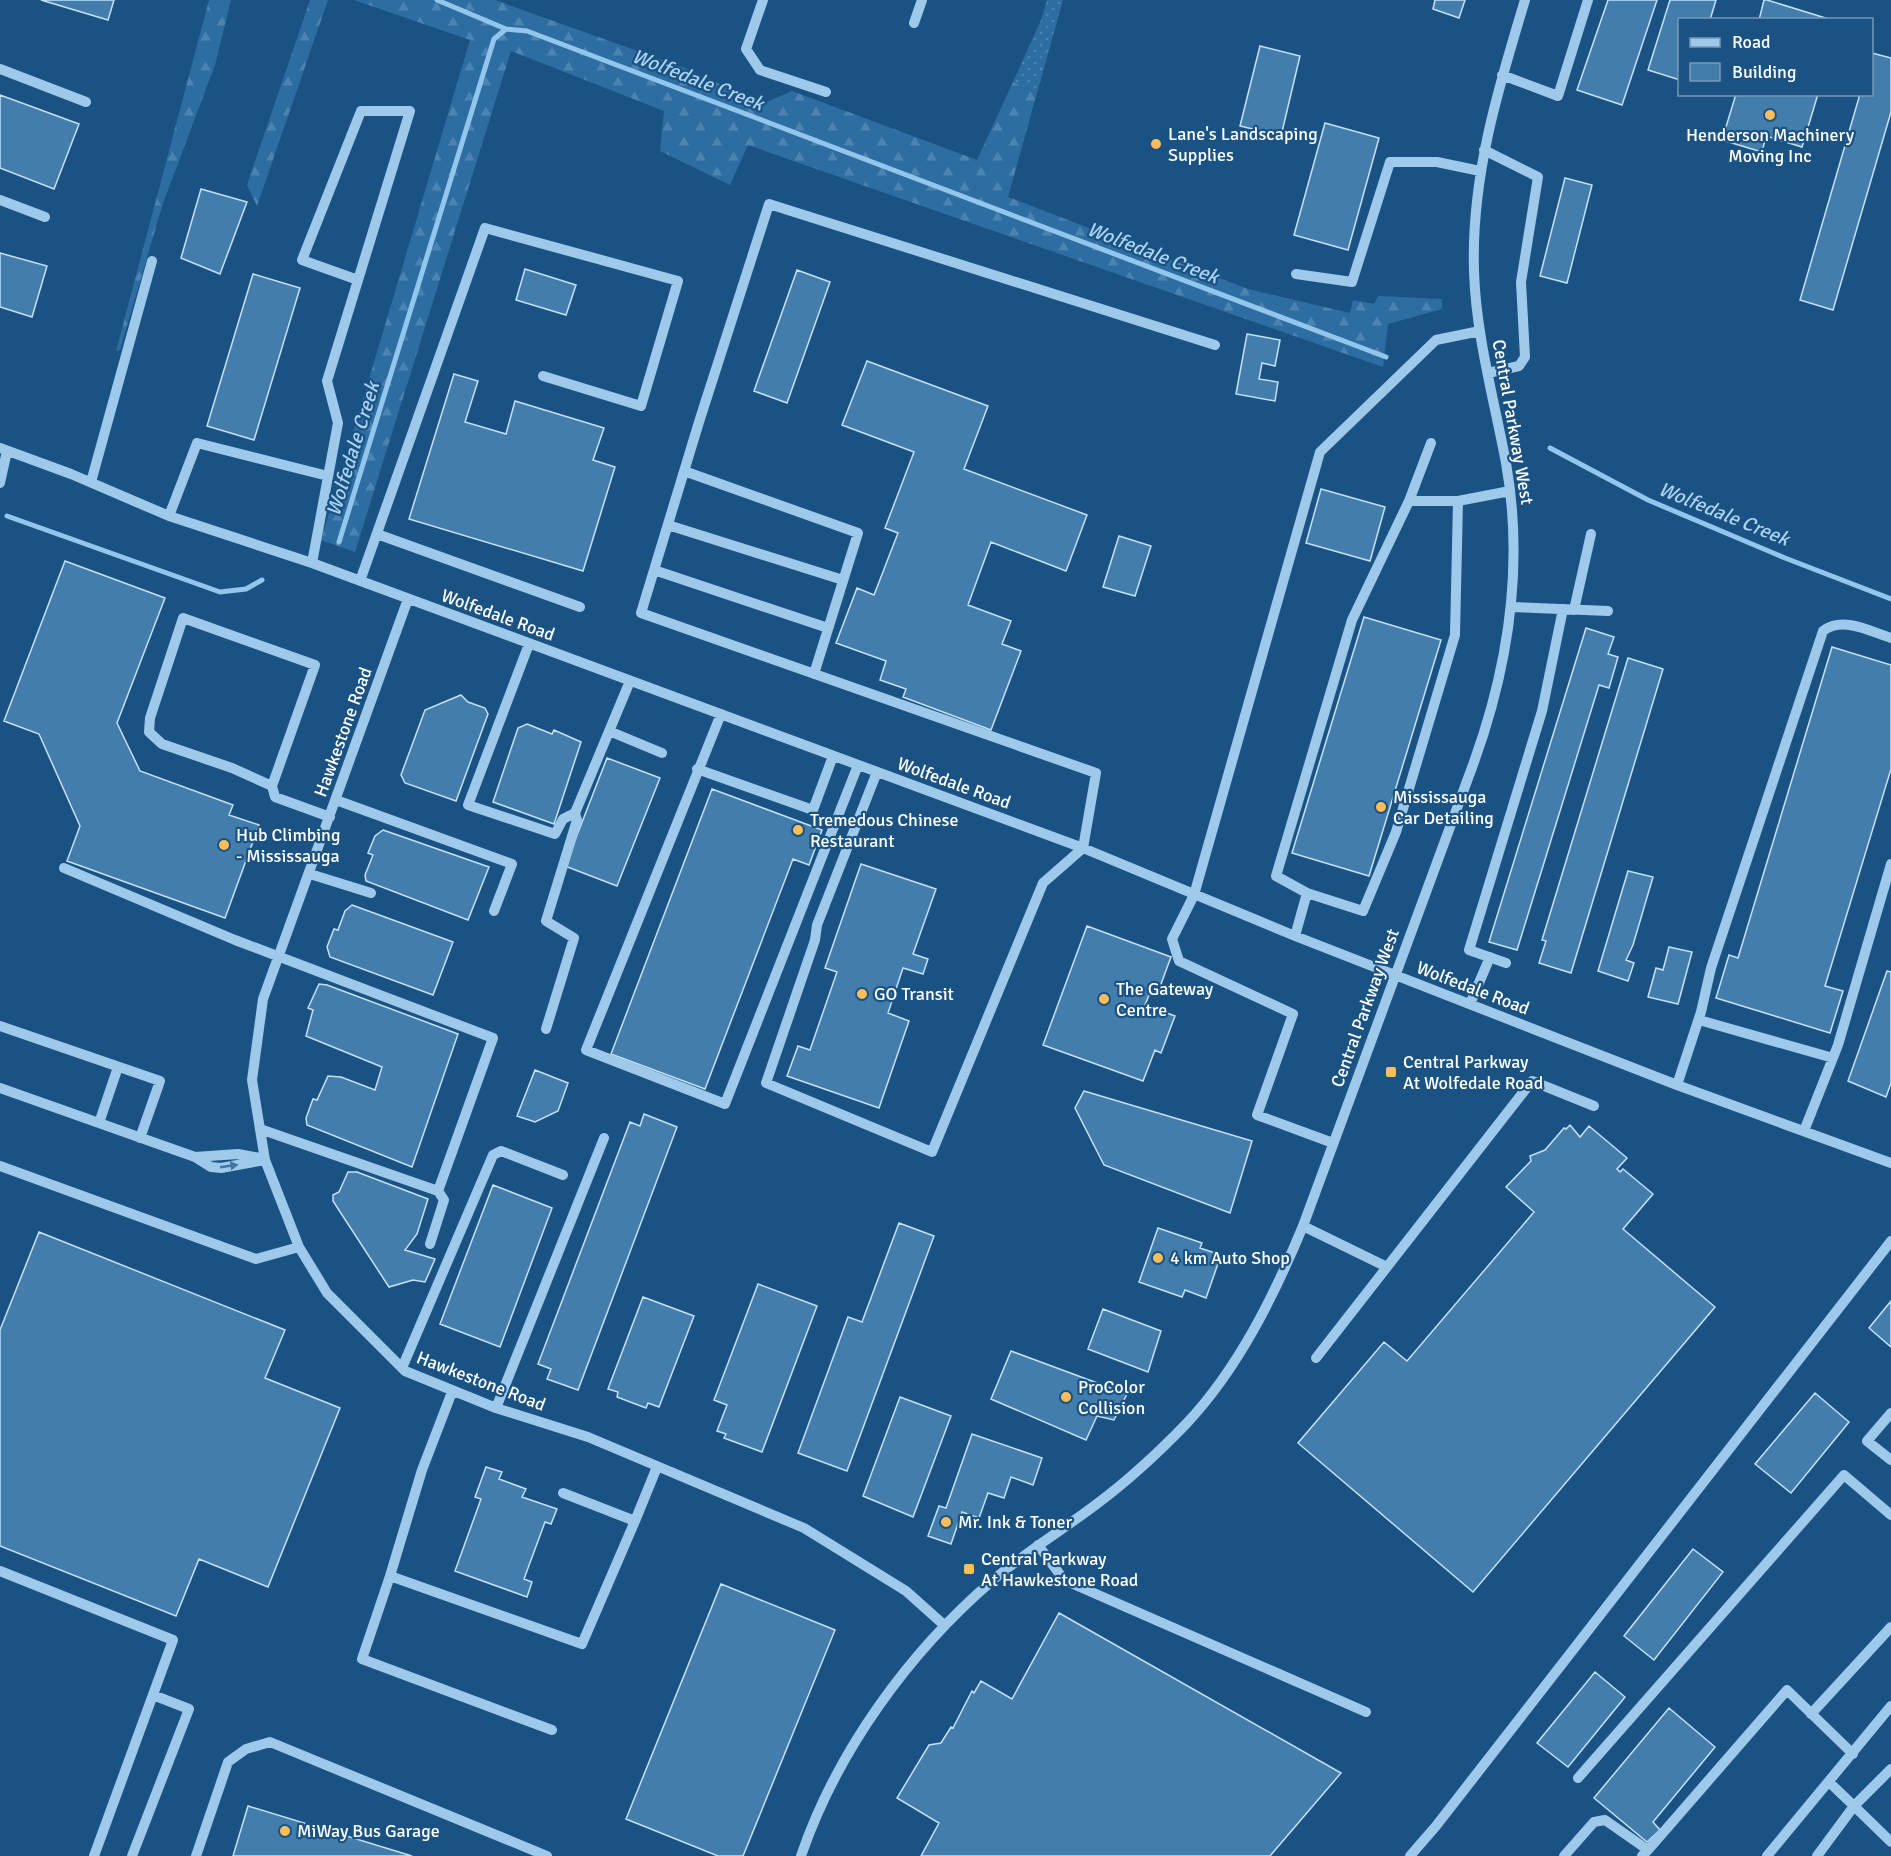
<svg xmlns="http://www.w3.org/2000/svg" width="1891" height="1856" font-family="Signika,sans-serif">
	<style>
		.grass { fill: url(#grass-dots) }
		.forest { fill: url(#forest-firs) }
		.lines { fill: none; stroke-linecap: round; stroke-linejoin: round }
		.stream { stroke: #92c6ed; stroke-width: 5 }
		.building { fill: #437dac; stroke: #c4e1f8; stroke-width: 1.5 }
		.minor { stroke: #9fc9eb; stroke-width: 10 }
		.oneway { fill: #4276a2 }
		.poi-dot { fill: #fdbd5b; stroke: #1a5383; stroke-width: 2 }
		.labels { text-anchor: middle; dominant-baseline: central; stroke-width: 4.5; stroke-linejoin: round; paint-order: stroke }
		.poi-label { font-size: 18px; fill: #fff; stroke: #1a5383; text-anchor: start }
		.street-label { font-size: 18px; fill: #fff; stroke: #1a5383 }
		.water-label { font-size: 20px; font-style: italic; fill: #abd3f2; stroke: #1a5383 }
	</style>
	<defs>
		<pattern id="grass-dots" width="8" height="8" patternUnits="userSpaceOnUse" patternTransform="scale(1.5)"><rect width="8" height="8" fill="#2d6da2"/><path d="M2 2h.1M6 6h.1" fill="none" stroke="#4c83b0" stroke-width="1.8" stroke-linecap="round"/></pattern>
		<pattern id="forest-firs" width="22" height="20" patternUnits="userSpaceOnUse" patternTransform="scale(1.5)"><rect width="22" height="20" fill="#2d6da2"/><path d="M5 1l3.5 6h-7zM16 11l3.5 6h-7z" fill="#4c83b0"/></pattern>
	</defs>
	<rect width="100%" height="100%" fill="#1a5383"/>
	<path class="grass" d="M 1047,0 L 1063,0 L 1037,93 L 1013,82 L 1041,20 Z"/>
	<path class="forest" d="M 209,0 L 231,0 L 215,65 L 163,203 L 120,350 L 116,351 Z
		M 310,0 L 328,0 L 257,206 L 247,185 Z
		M 354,0 L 495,0 L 685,68 L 762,104 L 792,91 L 977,160 L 1013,82 L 1037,93 L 1008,197 L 1248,289 L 1350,313 L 1353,300 L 1374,304 L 1378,296 L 1442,299 L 1442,309 L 1388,324 L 1383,367 L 748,145 L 730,185 L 660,151 L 664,111 L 511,51 L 355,552 L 321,540 L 470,40 Z"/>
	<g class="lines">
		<path class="stream" d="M 437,0 L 506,29
			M 1550,448 L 1648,500 L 1785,558 L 1891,599
			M 7,516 L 220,592 L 246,589 L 262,580
			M 339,542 L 494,39 L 506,29 L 527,31 L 1386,357"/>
	</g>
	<path class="building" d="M 41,0 L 114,0 L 108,20 Z
		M 1435,0 L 1465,0 L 1459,18 L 1433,9 Z
		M 1608,0 L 1657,0 L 1622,105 L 1577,90 Z
		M 1670,0 L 1716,0 L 1710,20 L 1680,20 L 1680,80 L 1648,70 Z
		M 1764,0 L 1767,0 L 1832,20 L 1759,20 Z
		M 1260,46 L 1300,56 L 1281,136 L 1240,126 Z
		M 1872,53 L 1891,58 L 1891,112 L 1833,310 L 1800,300 L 1860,94 L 1872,94 Z
		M 1736,94 L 1818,94 L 1802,147 L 1766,136 L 1762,152 L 1722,140 Z
		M 0,95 L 79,124 L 54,189 L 0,168 Z
		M 1325,123 L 1379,138 L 1348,250 L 1294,235 Z
		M 1565,178 L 1592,185 L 1567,283 L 1540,276 Z
		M 201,189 L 247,202 L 220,274 L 181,258 Z
		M 0,253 L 47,266 L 32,317 L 0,307 Z
		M 525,269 L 576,285 L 566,315 L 516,300 Z
		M 797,270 L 830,282 L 787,403 L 754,391 Z
		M 253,274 L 300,288 L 254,440 L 207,426 Z
		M 1247,334 L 1280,340 L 1275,366 L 1262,363 L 1259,379 L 1278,382 L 1275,401 L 1236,394 Z
		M 867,361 L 988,406 L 964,469 L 1087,515 L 1066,571 L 991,542 L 968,605 L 1011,621 L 1002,644 L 1021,651 L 991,730 L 903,697 L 906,689 L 880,680 L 886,661 L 836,643 L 857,588 L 874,595 L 898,533 L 885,528 L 914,452 L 842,425 Z
		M 454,374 L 478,381 L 465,422 L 506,434 L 515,401 L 604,428 L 593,460 L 615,467 L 583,571 L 409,519 Z
		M 1321,489 L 1385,507 L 1370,561 L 1306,543 Z
		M 1119,536 L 1151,546 L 1135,596 L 1103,587 Z
		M 65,561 L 165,598 L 117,723 L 140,771 L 233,805 L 229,815 L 259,825 L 225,918 L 67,861 L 80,826 L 39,734 L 4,721 Z
		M 1364,617 L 1441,640 L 1369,876 L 1292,853 Z
		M 1586,628 L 1614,637 L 1608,654 L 1618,657 L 1609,688 L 1599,685 L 1517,950 L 1489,942 Z
		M 1832,647 L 1891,665 L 1891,769 L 1825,986 L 1843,991 L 1830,1033 L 1716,998 L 1729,955 L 1738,958 Z
		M 1628,658 L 1663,669 L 1571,973 L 1539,963 L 1546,941 L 1542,940 Z
		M 461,695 L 468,702 L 485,708 L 488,714 L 456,801 L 405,783 L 401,775 L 425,710 Z
		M 527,724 L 552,734 L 554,730 L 581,742 L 554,824 L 493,802 L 518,728 Z
		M 607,758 L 660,778 L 617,886 L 565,866 Z
		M 712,789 L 822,830 L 809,865 L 793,859 L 705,1089 L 611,1054 Z
		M 383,830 L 489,867 L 468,920 L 366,881 L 365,875 L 373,855 L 368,853 L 375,836 Z
		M 861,864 L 936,889 L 913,954 L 928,959 L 923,974 L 903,968 L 888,1013 L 909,1021 L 879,1108 L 787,1076 L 798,1046 L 810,1050 L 837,972 L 825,968 Z
		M 1628,871 L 1653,877 L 1633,945 L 1626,960 L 1634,963 L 1628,981 L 1598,971 Z
		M 352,905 L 453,942 L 433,995 L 330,957 L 327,947 L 334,929 L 338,930 L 345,911 Z
		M 1087,926 L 1171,957 L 1158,992 L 1151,990 L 1145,1005 L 1175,1016 L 1161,1053 L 1155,1050 L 1143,1081 L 1043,1045 Z
		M 1669,947 L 1692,952 L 1678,1004 L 1648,997 L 1656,968 L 1663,970 Z
		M 1887,971 L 1891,972 L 1891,1083 L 1886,1097 L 1848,1081 Z
		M 319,984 L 327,985 L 458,1034 L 412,1167 L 307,1125 L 306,1118 L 313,1099 L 317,1100 L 328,1076 L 341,1077 L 375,1090 L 382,1067 L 306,1036 L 313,1010 L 308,1008 Z
		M 535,1070 L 568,1083 L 558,1111 L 535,1122 L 517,1116 Z
		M 1084,1091 L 1252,1141 L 1230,1213 L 1104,1165 L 1075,1108 Z
		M 644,1114 L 677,1127 L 578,1390 L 547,1379 L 551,1369 L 538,1364 L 630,1122 L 640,1126 Z
		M 1570,1125 L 1580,1137 L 1589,1126 L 1627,1158 L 1617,1169 L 1620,1172 L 1623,1169 L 1653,1194 L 1623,1229 L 1715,1307 L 1473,1592 L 1298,1443 L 1384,1342 L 1407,1361 L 1534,1212 L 1506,1187 L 1531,1161 L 1530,1156 L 1545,1150 L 1564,1128 L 1566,1129 Z
		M 348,1172 L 357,1172 L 428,1199 L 417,1234 L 405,1250 L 435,1259 L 425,1282 L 413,1280 L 389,1287 L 333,1201 L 333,1195 L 339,1192 Z
		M 493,1185 L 552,1208 L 500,1347 L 440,1324 Z
		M 899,1223 L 934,1236 L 847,1471 L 798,1453 L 848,1317 L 862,1322 Z
		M 1158,1228 L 1202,1243 L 1200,1248 L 1221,1255 L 1206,1298 L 1185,1290 L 1182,1297 L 1139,1282 Z
		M 39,1232 L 285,1330 L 265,1378 L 340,1408 L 268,1587 L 199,1559 L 176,1616 L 0,1546 L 0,1330 Z
		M 758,1284 L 817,1306 L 762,1452 L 724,1438 L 726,1434 L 717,1431 L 727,1405 L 714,1400 Z
		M 643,1297 L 694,1316 L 659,1407 L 648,1403 L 646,1408 L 617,1397 L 618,1392 L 608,1389 Z
		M 1891,1301 L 1891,1347 L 1869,1328 Z
		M 1103,1309 L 1161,1331 L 1148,1372 L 1088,1349 Z
		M 1011,1351 L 1127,1394 L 1114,1420 L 1097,1416 L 1086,1440 L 991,1399 Z
		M 1815,1393 L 1849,1422 L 1791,1493 L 1755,1464 Z
		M 900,1397 L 951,1416 L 913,1517 L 863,1496 Z
		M 972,1434 L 1042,1458 L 1033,1485 L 1011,1477 L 1004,1498 L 988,1493 L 979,1518 L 962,1512 L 951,1544 L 928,1536 L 939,1506 L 946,1508 Z
		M 486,1467 L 502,1472 L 499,1479 L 526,1489 L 522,1497 L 557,1509 L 551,1524 L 545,1522 L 524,1579 L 532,1582 L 527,1597 L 455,1571 L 481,1499 L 475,1497 Z
		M 1693,1549 L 1723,1572 L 1654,1660 L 1624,1636 Z
		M 721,1584 L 835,1630 L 743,1856 L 718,1856 L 626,1819 Z
		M 1059,1613 L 1341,1773 L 1270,1856 L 921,1856 L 939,1823 L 897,1798 L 929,1745 L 941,1743 L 951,1727 L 953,1728 L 972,1691 L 974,1693 L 981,1681 L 1012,1699 Z
		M 1595,1672 L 1625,1697 L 1568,1767 L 1537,1743 Z
		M 1669,1708 L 1715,1747 L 1653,1822 L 1660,1830 L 1647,1842 L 1594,1798 Z
		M 248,1806 L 412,1856 L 233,1856 Z"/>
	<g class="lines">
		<path class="minor" d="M 763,0 L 746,49 L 760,70 L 826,92
			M 914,23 L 922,0
			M 0,69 L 86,102
			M 1502,75 L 1558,96 L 1588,0
			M 1484,150 L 1538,177 L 1521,282 L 1525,357 L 1519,366 L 1488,373
			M 0,200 L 45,217
			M 1296,274 L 1352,282 L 1390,162 L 1437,162 L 1480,171
			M 0,448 L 71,474 L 169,516 L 312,563 L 1083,848 L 1295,936 L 1677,1085 L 1891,1163
			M 684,471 L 858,533 L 814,674
			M 91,482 L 152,261
			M 0,483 L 7,451
			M 1409,501 L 1431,443
			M 169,516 L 197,443 L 328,476
			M 668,525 L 843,580
			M 377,534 L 580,607
			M 312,563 L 338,423 L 327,381 L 410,111 L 361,111 L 302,260 L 358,280
			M 654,570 L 828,628
			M 360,581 L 485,228 L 678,281 L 641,406 L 543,376
			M 408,599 L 263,999 L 252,1080 L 265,1160 L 299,1247 L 327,1293 L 405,1371 L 496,1408 L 588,1437 L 804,1528 L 906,1591 L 944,1625
			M 1511,607 L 1608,611
			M 1574,610 L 1591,534
			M 529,644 L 468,805 L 555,834 L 563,819 L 575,813
			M 721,714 L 586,1050 L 725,1104 L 858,765
			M 609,731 L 662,753
			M 697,769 L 813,810 L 833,756
			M 877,772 L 817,925 L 815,940 L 766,1083 L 932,1152 L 1043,883 L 1083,848 L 1096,773 L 641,613 L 699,422 L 769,204 L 1215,345
			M 272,786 L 315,665 L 183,618 L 150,718 L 149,732 L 162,744 L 232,768 L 272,786 L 275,797 L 330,817
			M 336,800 L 512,864 L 494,911
			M 64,868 L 235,940 L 493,1038 L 438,1191 L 260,1129
			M 310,874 L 371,893
			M 1307,893 L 1363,911 L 1396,832 L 1455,635 L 1458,501
			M 1295,936 L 1307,893 L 1276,876 L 1352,620 L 1409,501 L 1458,501 L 1510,491
			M 1506,963 L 1469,950 L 1542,711 L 1563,609
			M 1470,1004 L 1490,957
			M 1699,1020 L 1833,1058
			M 0,1026 L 160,1081 L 140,1138
			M 546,1029 L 574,938 L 546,921 L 577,820 L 575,813 L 630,681
			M 1677,1085 L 1701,1012 L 1711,968 L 1823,631 C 1843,616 1869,631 1891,638
			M 0,1088 L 195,1157 L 211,1167 L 221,1168 L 265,1160
			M 99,1123 L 118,1067
			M 1804,1131 L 1838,1045 L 1891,864
			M 1333,1143 L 1257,1115 L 1293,1014 L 1179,961 L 1172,939 L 1194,895 L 1320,452 L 1436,340 L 1480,331
			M 195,1157 L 238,1154 L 260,1158
			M 0,1166 L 256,1259 L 299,1247
			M 1303,1226 L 1387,1267 L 1532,1081 L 1594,1106
			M 430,1244 L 444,1200 L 438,1191
			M 1316,1358 L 1387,1267
			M 402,1368 L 493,1155 L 501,1151 L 563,1175
			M 452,1392 L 422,1470 L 390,1576 L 582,1644 L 635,1521
			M 496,1408 L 604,1138
			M 1891,1413 L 1867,1441 L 1891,1460
			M 563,1493 L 635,1521 L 657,1467
			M 1038,1545 L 1064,1580 L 1366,1712
			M 0,1571 L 173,1640 L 94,1856
			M 390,1576 L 362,1659 L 552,1730
			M 1811,1714 L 1891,1627
			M 1891,1769 L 1854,1806 L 1891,1842
			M 1578,1778 L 1844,1475 L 1891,1515
			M 1648,1850 L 1787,1690 L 1853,1754
			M 132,1856 L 189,1709 L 153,1695
			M 196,1856 L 228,1762 L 246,1749 L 270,1742 L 547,1856
			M 801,1856 C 837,1751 909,1652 993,1580 C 1026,1552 1064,1529 1098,1503 C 1130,1479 1159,1452 1186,1424 C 1238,1369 1274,1296 1303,1226 L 1474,762 C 1509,665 1524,565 1506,463 C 1494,399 1476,336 1474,271 C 1471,177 1498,89 1525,0
			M 1410,1856 L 1436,1826 L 1891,1241
			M 1564,1856 L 1594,1822 L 1605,1820 L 1648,1850 L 1642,1856
			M 1767,1856 L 1891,1706
			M 1817,1856 L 1854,1806 L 1830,1783"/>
	</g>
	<defs><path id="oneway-solid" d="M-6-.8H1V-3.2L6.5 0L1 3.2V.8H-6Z" transform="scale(1.5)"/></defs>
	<use class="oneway" href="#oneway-solid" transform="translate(229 1166) rotate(-8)"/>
	<g class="poi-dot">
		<circle cx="1770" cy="115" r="6"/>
		<circle cx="1156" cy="144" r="6"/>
		<circle cx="1381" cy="807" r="6"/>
		<circle cx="798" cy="830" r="6"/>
		<circle cx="224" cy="845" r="6"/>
		<circle cx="862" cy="994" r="6"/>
		<circle cx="1104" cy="999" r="6"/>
		<rect x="1385" y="1066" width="12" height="12" rx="3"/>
		<circle cx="1158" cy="1258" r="6"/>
		<circle cx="1066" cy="1397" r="6"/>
		<circle cx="946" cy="1522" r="6"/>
		<rect x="963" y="1563" width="12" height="12" rx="3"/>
		<circle cx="285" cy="1831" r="6"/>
	</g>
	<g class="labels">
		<g class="poi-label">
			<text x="1168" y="134">Lane's Landscaping<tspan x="1168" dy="21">Supplies</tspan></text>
			<text x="1770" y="135" text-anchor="middle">Henderson Machinery<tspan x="1770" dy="21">Moving Inc</tspan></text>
			<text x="1393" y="797">Mississauga<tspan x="1393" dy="21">Car Detailing</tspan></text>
			<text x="810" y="820">Tremedous Chinese<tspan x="810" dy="21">Restaurant</tspan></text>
			<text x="236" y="835">Hub Climbing<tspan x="236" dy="21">- Mississauga</tspan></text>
			<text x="1116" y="989">The Gateway<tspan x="1116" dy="21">Centre</tspan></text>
			<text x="874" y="994">GO Transit</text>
			<text x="1403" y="1062">Central Parkway<tspan x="1403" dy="21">At Wolfedale Road</tspan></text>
			<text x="1170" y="1258">4 km Auto Shop</text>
			<text x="1078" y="1387">ProColor<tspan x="1078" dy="21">Collision</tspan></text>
			<text x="958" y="1522">Mr. Ink &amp; Toner</text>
			<text x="981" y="1559">Central Parkway<tspan x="981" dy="21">At Hawkestone Road</tspan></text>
			<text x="297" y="1831">MiWay Bus Garage</text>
		</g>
		<g class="street-label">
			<text transform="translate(1513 422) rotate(80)">Central Parkway West</text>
			<text transform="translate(498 615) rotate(20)">Wolfedale Road</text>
			<text transform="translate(343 732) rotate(-70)">Hawkestone Road</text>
			<text transform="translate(954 783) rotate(20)">Wolfedale Road</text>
			<text transform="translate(1473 988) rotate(21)">Wolfedale Road</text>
			<text transform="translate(1365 1008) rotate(-70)">Central Parkway West</text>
			<text transform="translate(481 1381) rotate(21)">Hawkestone Road</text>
		</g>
		<g class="water-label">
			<text transform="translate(698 80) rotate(21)">Wolfedale Creek</text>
			<text transform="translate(1153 253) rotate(21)">Wolfedale Creek</text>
			<text transform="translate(353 449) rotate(-73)">Wolfedale Creek</text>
			<text transform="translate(1724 514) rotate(22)">Wolfedale Creek</text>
		</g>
	</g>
	<rect x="1678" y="18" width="195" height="78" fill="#1a5383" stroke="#7698b5" stroke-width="1.5"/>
	<rect x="1690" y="38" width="30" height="9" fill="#9fc9eb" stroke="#7698b5" stroke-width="1.5"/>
	<text x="1732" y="48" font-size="18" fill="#ffffff">Road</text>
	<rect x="1690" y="63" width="30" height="18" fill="#437dac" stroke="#7698b5" stroke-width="1.5"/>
	<text x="1732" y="78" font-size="18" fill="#ffffff">Building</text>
</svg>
